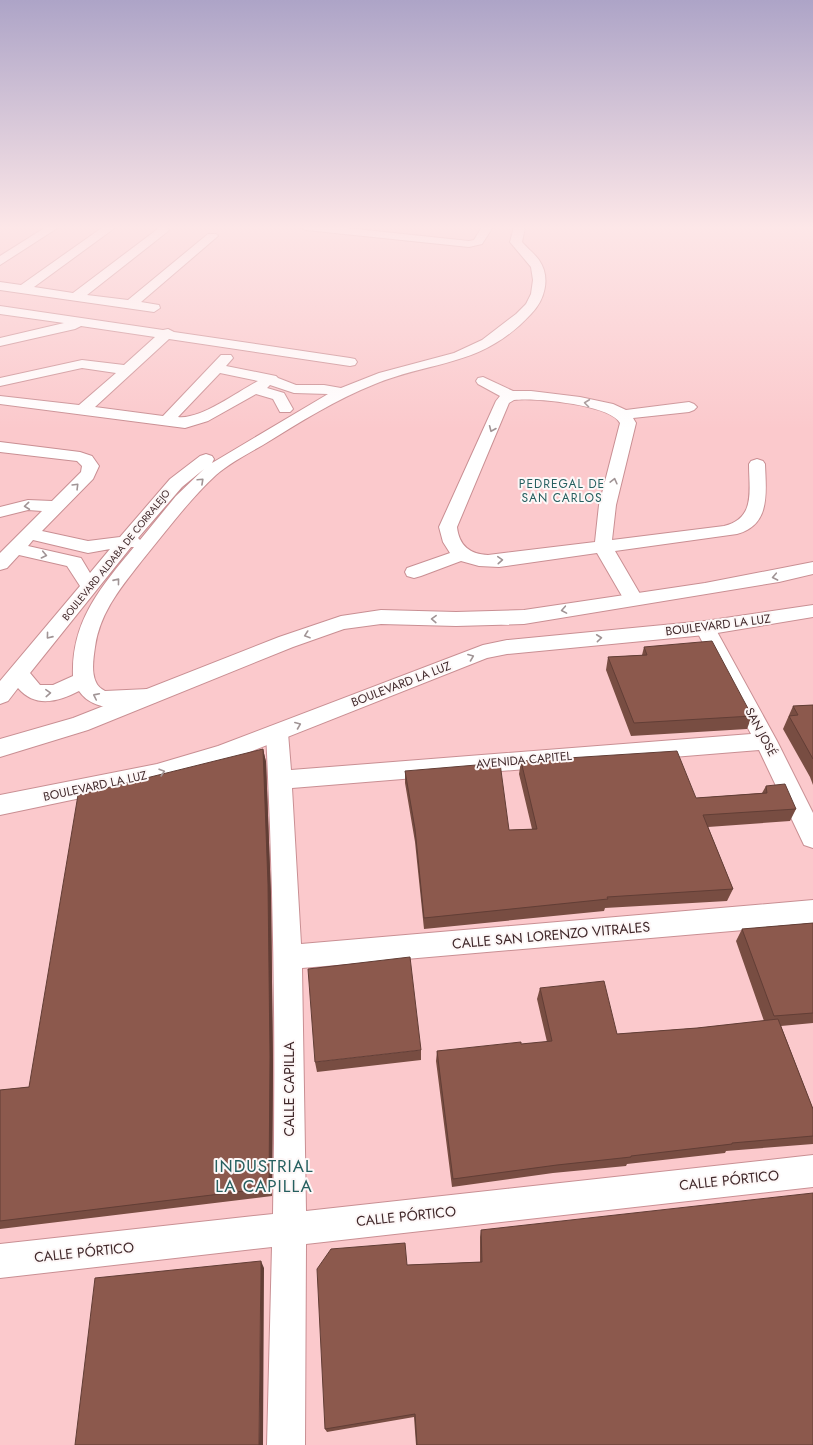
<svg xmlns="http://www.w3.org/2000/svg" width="813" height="1445" font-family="Jost,sans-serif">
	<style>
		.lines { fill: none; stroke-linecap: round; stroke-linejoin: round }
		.minor-casing { stroke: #c98f93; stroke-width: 2 }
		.major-casing { stroke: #c98f93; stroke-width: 2 }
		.minor { fill: #fff; fill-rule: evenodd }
		.major { fill: #fff; fill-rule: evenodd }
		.wall { fill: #784d42 }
		.shaded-wall { fill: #623e36 }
		.building { fill: #8c594d; stroke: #623e36 }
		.oneway { stroke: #a09495 }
		.labels { text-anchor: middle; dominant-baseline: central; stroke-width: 4; stroke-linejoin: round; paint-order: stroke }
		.far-street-label { font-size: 10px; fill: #41292b; stroke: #fdf7f7 }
		.far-quarter-label { font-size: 12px; letter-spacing: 1px; fill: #266060; stroke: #fdf7f7 }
		.street-label { font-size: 12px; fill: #41292b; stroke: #fdf7f7 }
		.near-street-label { font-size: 14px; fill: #41292b; stroke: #fdf7f7 }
		.near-quarter-label { font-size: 17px; letter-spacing: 1px; fill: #266060; stroke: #fdf7f7 }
	</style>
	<rect width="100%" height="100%" fill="#fbc9cc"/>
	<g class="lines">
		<defs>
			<path id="minor" d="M 46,227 L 59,227 L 0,265 L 0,256 Z
				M 103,227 L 116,227 L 34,287 L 73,293 L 159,228 L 167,228 L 169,230 L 167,232 L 87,295 L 128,300 L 208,234 L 216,234 L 218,236 L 141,302 L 159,305 L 160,308 L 154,312 L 0,290 L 0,282 L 21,285 Z
				M 300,227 L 337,227 L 469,241 L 474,240 L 482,227 L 493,227 L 482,244 L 469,247 L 306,230 Z
				M 514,227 L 525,227 L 522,242 C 527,248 534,253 539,260 C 551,277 545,300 531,314 C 482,367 435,360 375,384 C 335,400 300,422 263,445 C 247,454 230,463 216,475 C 189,500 167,530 144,558 C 123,585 100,611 95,647 C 93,661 89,684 105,691 L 148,689 L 156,692 L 159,697 L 156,702 C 133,709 94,714 79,691 C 58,702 35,708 18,688 L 8,701 L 0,704 L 0,681 L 80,586 L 67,566 L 19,555 L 7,568 L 0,570 L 0,553 L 42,511 L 28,510 L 0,517 L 0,507 L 28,500 L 52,501 L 81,472 L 82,466 L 77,461 L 0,452 L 0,442 L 80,452 L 92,456 L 99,466 L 93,479 L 42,531 L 88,541 L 120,537 L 170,479 L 200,456 L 206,454 L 212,456 L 214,459 L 212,463 L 328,394 L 294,393 L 270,385 L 267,388 L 284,393 L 293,409 L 290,412 L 280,412 L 273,399 L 256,394 L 208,421 L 185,428 L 0,404 L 0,396 L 79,405 L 116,373 L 82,368 L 0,386 L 0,378 L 82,360 L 124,365 L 155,337 L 81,326 L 75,329 L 0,346 L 0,338 L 64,323 L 0,314 L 0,306 L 163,330 L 168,329 L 174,332 L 350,358 L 355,359 L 357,362 L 355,365 L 350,366 L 169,339 L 95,407 L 163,416 L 221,355 L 231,355 L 233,358 L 226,366 L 276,376 L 278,378 L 296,385 L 324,385 L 341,388 L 379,373 L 454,353 L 482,340 L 516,314 L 526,304 L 531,294 L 533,280 L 531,267 L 510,242 ZM 220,373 L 258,381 C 237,392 200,420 178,417 ZM 204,469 L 176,496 L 140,540 L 138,538 L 182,487 ZM 33,540 L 88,553 L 110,549 L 90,573 L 81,558 L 28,546 ZM 131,547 L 134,547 C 101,587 71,621 73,676 L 53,685 L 40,685 L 30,673 Z
				M 483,377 L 513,391 L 531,391 L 580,397 L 613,404 L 626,410 L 689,402 L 694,404 L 697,407 L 694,410 L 689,412 L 633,418 L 636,423 L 616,505 L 612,540 L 724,526 C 756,518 749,491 749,464 L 751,461 L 757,459 L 763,461 L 765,464 C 766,492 771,525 737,534 L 615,551 L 643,599 L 640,603 L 633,605 L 626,603 L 597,553 L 499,567 L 479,566 L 461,561 L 421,576 L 414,578 L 407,576 L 405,572 L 407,568 L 450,553 L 443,542 L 439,527 L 496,401 L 500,396 L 478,384 L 476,381 L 478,378 ZM 514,400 C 534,397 611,405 620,423 L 599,505 L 595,542 L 488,555 C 470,554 459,546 457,527 L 509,403 Z
				M 705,621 L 712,623 L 715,628 L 777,741 L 813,813 L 813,848 L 804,845 L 759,750 L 292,788 L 301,944 L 813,900 L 813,924 L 302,968 L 306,1211 L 813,1155 L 813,1187 L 306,1244 L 305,1445 L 267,1445 L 272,1247 L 0,1278 L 0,1244 L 273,1214 C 276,1054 274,893 266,733 L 269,727 L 277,725 L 285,727 L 288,733 L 291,770 L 751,734 L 695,628 L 698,623 Z"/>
			<path id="major" d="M 813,562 L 813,574 L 779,582 L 524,624 L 456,626 L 381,624 L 344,629 L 293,647 L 88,730 L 0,757 L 0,739 L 73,718 L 279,637 L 341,616 L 381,610 L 456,612 L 524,610 L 705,583 Z
				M 813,605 L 813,617 L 705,635 L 507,654 L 487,658 L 232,759 L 157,782 L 0,815 L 0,795 L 157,764 L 218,746 L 483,645 L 507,640 L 705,621 Z"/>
		</defs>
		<use href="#minor" class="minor-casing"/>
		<use href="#major" class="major-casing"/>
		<use href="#minor" class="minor"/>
		<use href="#major" class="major"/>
	</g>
	<path class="wall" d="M 644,647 L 752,716 L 747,729 L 631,736 L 606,670 L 608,657 L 642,655 Z
		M 813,705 L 813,785 L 810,777 L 783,729 L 793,706 Z
		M 263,749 L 266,762 L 271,896 L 273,1066 L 272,1196 L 0,1229 L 0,1090 L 29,1087 Z
		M 521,761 L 696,798 L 762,793 L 766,786 L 796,809 L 790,821 L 708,827 L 733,889 L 727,901 L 605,908 L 604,911 L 424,929 L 415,842 L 405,783 L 405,771 L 509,830 L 532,829 L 519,774 Z
		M 813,923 L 813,1023 L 781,1026 L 813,1109 L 813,1144 L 726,1151 L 725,1153 L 627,1164 L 626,1166 L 553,1173 L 452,1187 L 436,1061 L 437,1051 L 547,1042 L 537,999 L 540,988 L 617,1034 L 697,1028 L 764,1021 L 736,941 L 742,929 Z
		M 421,1050 L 421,1060 L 317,1072 L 315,1062 Z
		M 481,1230 L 813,1445 L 416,1445 L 414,1417 L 327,1432 L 325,1429 L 407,1265 L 480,1262 L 480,1237 Z"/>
	<path class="shaded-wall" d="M 263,749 L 266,762 L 271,896 L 273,1066 L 272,1196 L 269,1188 Z
		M 261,1261 L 264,1268 L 263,1445 L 259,1445 Z"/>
	<path class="building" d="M 712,641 L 752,716 L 634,723 L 608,657 L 647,655 L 644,647 Z
		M 813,705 L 813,759 L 789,716 L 798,715 L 793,706 Z
		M 263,749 L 268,884 L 270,1056 L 269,1188 L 0,1221 L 0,1090 L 29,1087 L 78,795 Z
		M 677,751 L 696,798 L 767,793 L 766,786 L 785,784 L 796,809 L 703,815 L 733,889 L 607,897 L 608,899 L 424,918 L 415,829 L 405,771 L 500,763 L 509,830 L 537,829 L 521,761 Z
		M 813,923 L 813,1013 L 774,1016 L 742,929 Z
		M 410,957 L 421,1050 L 315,1062 L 308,969 Z
		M 604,981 L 617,1034 L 697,1028 L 778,1019 L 813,1109 L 813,1136 L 732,1143 L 732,1144 L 631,1156 L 631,1157 L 557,1165 L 453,1179 L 437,1051 L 521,1042 L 521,1044 L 552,1041 L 540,988 Z
		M 813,1193 L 813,1445 L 417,1445 L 415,1414 L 325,1429 L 317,1269 L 331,1249 L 405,1243 L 407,1265 L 482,1262 L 481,1230 Z
		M 261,1261 L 259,1445 L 75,1445 L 95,1278 Z"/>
	<defs><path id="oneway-chevron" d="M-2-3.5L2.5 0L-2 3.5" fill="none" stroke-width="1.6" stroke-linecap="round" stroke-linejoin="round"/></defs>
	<g class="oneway">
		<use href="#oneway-chevron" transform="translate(587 403) rotate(-173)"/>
		<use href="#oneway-chevron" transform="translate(492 429) rotate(113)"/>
		<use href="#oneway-chevron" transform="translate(201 481) rotate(-43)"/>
		<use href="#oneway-chevron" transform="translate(614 481) rotate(-76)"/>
		<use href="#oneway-chevron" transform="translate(76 486) rotate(-45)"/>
		<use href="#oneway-chevron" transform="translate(27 506) rotate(174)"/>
		<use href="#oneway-chevron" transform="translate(44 555) rotate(12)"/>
		<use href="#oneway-chevron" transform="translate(500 560) rotate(-4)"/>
		<use href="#oneway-chevron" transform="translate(775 577) rotate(169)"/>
		<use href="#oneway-chevron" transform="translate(117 581) rotate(-51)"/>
		<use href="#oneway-chevron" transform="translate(564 610) rotate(170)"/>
		<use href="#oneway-chevron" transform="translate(434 619) rotate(-178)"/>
		<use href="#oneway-chevron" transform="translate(307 635) rotate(161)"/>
		<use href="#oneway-chevron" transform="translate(49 636) rotate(129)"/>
		<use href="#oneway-chevron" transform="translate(599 638) rotate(-6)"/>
		<use href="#oneway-chevron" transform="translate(471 657) rotate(-21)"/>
		<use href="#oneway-chevron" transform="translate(48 693) rotate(-3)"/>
		<use href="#oneway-chevron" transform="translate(96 696) rotate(-154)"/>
		<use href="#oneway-chevron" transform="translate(298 725) rotate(-22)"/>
		<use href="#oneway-chevron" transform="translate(162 772) rotate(-16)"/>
	</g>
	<linearGradient id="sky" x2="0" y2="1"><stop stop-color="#ada4c7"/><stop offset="0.53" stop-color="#fde7e8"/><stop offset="1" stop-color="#fde7e8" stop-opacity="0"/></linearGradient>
	<rect width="813" height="429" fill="url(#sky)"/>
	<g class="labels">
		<g class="far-street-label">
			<text transform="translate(116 555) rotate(-51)">BOULEVARD ALDABA DE CORRALEJO</text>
		</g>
		<g class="far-quarter-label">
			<text x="562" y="484">PEDREGAL DE<tspan x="562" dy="14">SAN CARLOS</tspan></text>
		</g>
		<g class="street-label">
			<text transform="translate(718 625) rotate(-7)">BOULEVARD LA LUZ</text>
			<text transform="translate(401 684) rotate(-21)">BOULEVARD LA LUZ</text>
			<text transform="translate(761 732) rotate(62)">SAN JOSÉ</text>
			<text transform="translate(524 760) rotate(-5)">AVENIDA CAPITEL</text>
			<text transform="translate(95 786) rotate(-12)">BOULEVARD LA LUZ</text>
		</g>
		<g class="near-street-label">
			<text transform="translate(551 935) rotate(-5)">CALLE SAN LORENZO VITRALES</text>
			<text transform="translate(289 1089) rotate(-90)">CALLE CAPILLA</text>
			<text transform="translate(729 1180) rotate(-6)">CALLE PÓRTICO</text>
			<text transform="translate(406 1216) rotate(-6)">CALLE PÓRTICO</text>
			<text transform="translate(84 1252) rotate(-6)">CALLE PÓRTICO</text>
		</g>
		<g class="near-quarter-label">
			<text x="264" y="1166">INDUSTRIAL<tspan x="264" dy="20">LA CAPILLA</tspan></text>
		</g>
	</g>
</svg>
